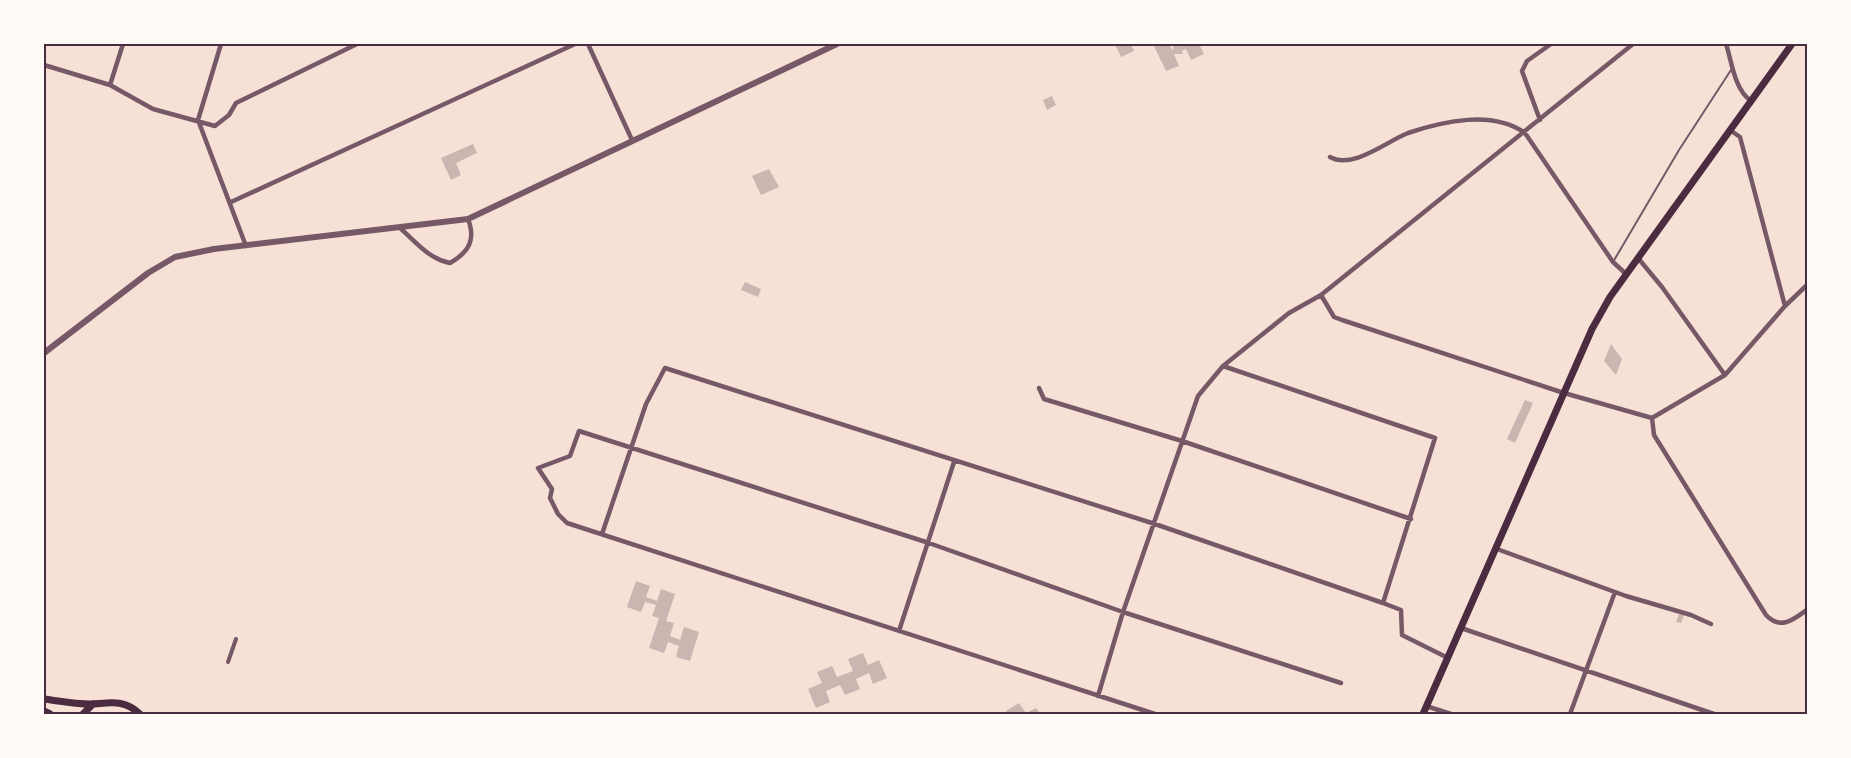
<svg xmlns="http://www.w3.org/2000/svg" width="1851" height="758" font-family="'Sofia Sans Condensed',sans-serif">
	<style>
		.building { fill: #ccb4b1 }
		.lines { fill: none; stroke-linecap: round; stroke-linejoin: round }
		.service { stroke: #755966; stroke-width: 2 }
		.pedestrian { stroke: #755966; stroke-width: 4 }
		.minor { stroke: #755966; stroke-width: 4.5 }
		.tertiary { stroke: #755966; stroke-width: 6 }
		.secondary { stroke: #4a2c40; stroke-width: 7 }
		.neatline { fill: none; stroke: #4a2c40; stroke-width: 2 }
	</style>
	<rect width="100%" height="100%" fill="#f7e1d7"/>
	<path class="building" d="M 1115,44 L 1131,44 L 1134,51 L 1121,57 Z
		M 1153,44 L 1169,44 L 1173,51 L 1173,47 L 1180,44 L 1182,47 L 1183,44 L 1199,44 L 1204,54 L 1191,60 L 1186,49 L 1182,51 L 1183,54 L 1174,54 L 1179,66 L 1166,71 Z
		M 1052,96 L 1056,105 L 1047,110 L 1043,100 Z
		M 473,144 L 477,153 L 456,163 L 461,175 L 451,180 L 441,158 Z
		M 769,169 L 779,187 L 761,195 L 752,176 Z
		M 745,282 L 761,289 L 758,297 L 741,290 Z
		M 1611,344 L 1622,359 L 1616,375 L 1604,361 Z
		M 1525,400 L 1533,403 L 1515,443 L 1507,439 Z
		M 636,581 L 650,586 L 646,597 L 657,601 L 661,589 L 675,594 L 666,621 L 674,623 L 670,636 L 680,640 L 684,627 L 699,632 L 690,661 L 676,657 L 679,646 L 668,642 L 664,653 L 649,648 L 659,618 L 652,616 L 656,605 L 645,602 L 641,612 L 627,607 Z
		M 1679,614 L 1684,615 L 1681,623 L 1676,622 Z
		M 863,653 L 868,665 L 879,660 L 887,678 L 873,684 L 869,673 L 856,679 L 860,689 L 845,695 L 840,685 L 826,691 L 830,702 L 816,708 L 808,689 L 822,683 L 817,672 L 832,666 L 837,677 L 853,671 L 848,659 Z
		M 1019,703 L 1026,713 L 1036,708 L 1041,714 L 1008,714 L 1006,711 Z"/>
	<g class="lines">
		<path class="service" d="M 1613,262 L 1679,150 L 1731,70"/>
		<path class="pedestrian" d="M 228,662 L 236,639"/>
		<path class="minor" d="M 221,44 L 198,120 L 246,246
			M 588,44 L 632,140
			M 1726,44 C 1732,62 1734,89 1751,101
			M 44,65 L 110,85 L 153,109 L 215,126 L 229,115 L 236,103 L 357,44
			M 110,85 L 123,44
			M 1540,120 L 1522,71 L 1527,61 L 1551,44
			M 1730,130 L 1740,137 L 1785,306
			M 1330,157 C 1353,170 1387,141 1408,133 C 1444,121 1492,110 1525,133 L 1613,262 L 1626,274
			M 231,202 L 575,44
			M 400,228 C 416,242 429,259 450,263 C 469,252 476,240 468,219
			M 1638,258 L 1662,287 L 1725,375
			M 1321,295 L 1334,317 L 1342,320 L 1564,393 L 1652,418
			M 1223,366 L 1435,438 L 1383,603
			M 1039,388 L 1044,399 L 1182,441 L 1411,519
			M 1652,418 L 1654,435 L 1766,615 C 1781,631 1794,619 1808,609
			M 1652,418 L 1725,375 L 1785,306 L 1808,284
			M 602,534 L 646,404 L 665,368 L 1155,524 L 1383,603 L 1401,610 L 1402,635 L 1448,658
			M 1497,549 L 1626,596 L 1691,615 L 1711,624
			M 1461,628 L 1714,714
			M 899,631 L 954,462
			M 1098,696 L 1123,612 L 1198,396 L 1223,366 L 1289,313 L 1321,295 L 1633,44
			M 1426,706 L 1451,714
			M 1155,714 L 567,523 L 558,514 L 550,498 L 552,489 L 538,468 L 570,456 L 579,431 L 926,542 L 1123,612 L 1341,683
			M 1570,714 L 1615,592"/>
		<path class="tertiary" d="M 44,353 L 148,273 L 175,257 L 214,249 L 468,219 L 837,44"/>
		<path class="secondary" d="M 44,699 C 59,701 75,704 91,704 C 111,703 124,699 140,714
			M 44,711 L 50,714
			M 83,714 L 93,704
			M 1423,714 L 1592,329 L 1610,297 L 1792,44"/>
	</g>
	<rect width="1851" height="758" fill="none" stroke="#fffaf5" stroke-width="90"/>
	<rect x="45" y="45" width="1761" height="668" class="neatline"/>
</svg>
